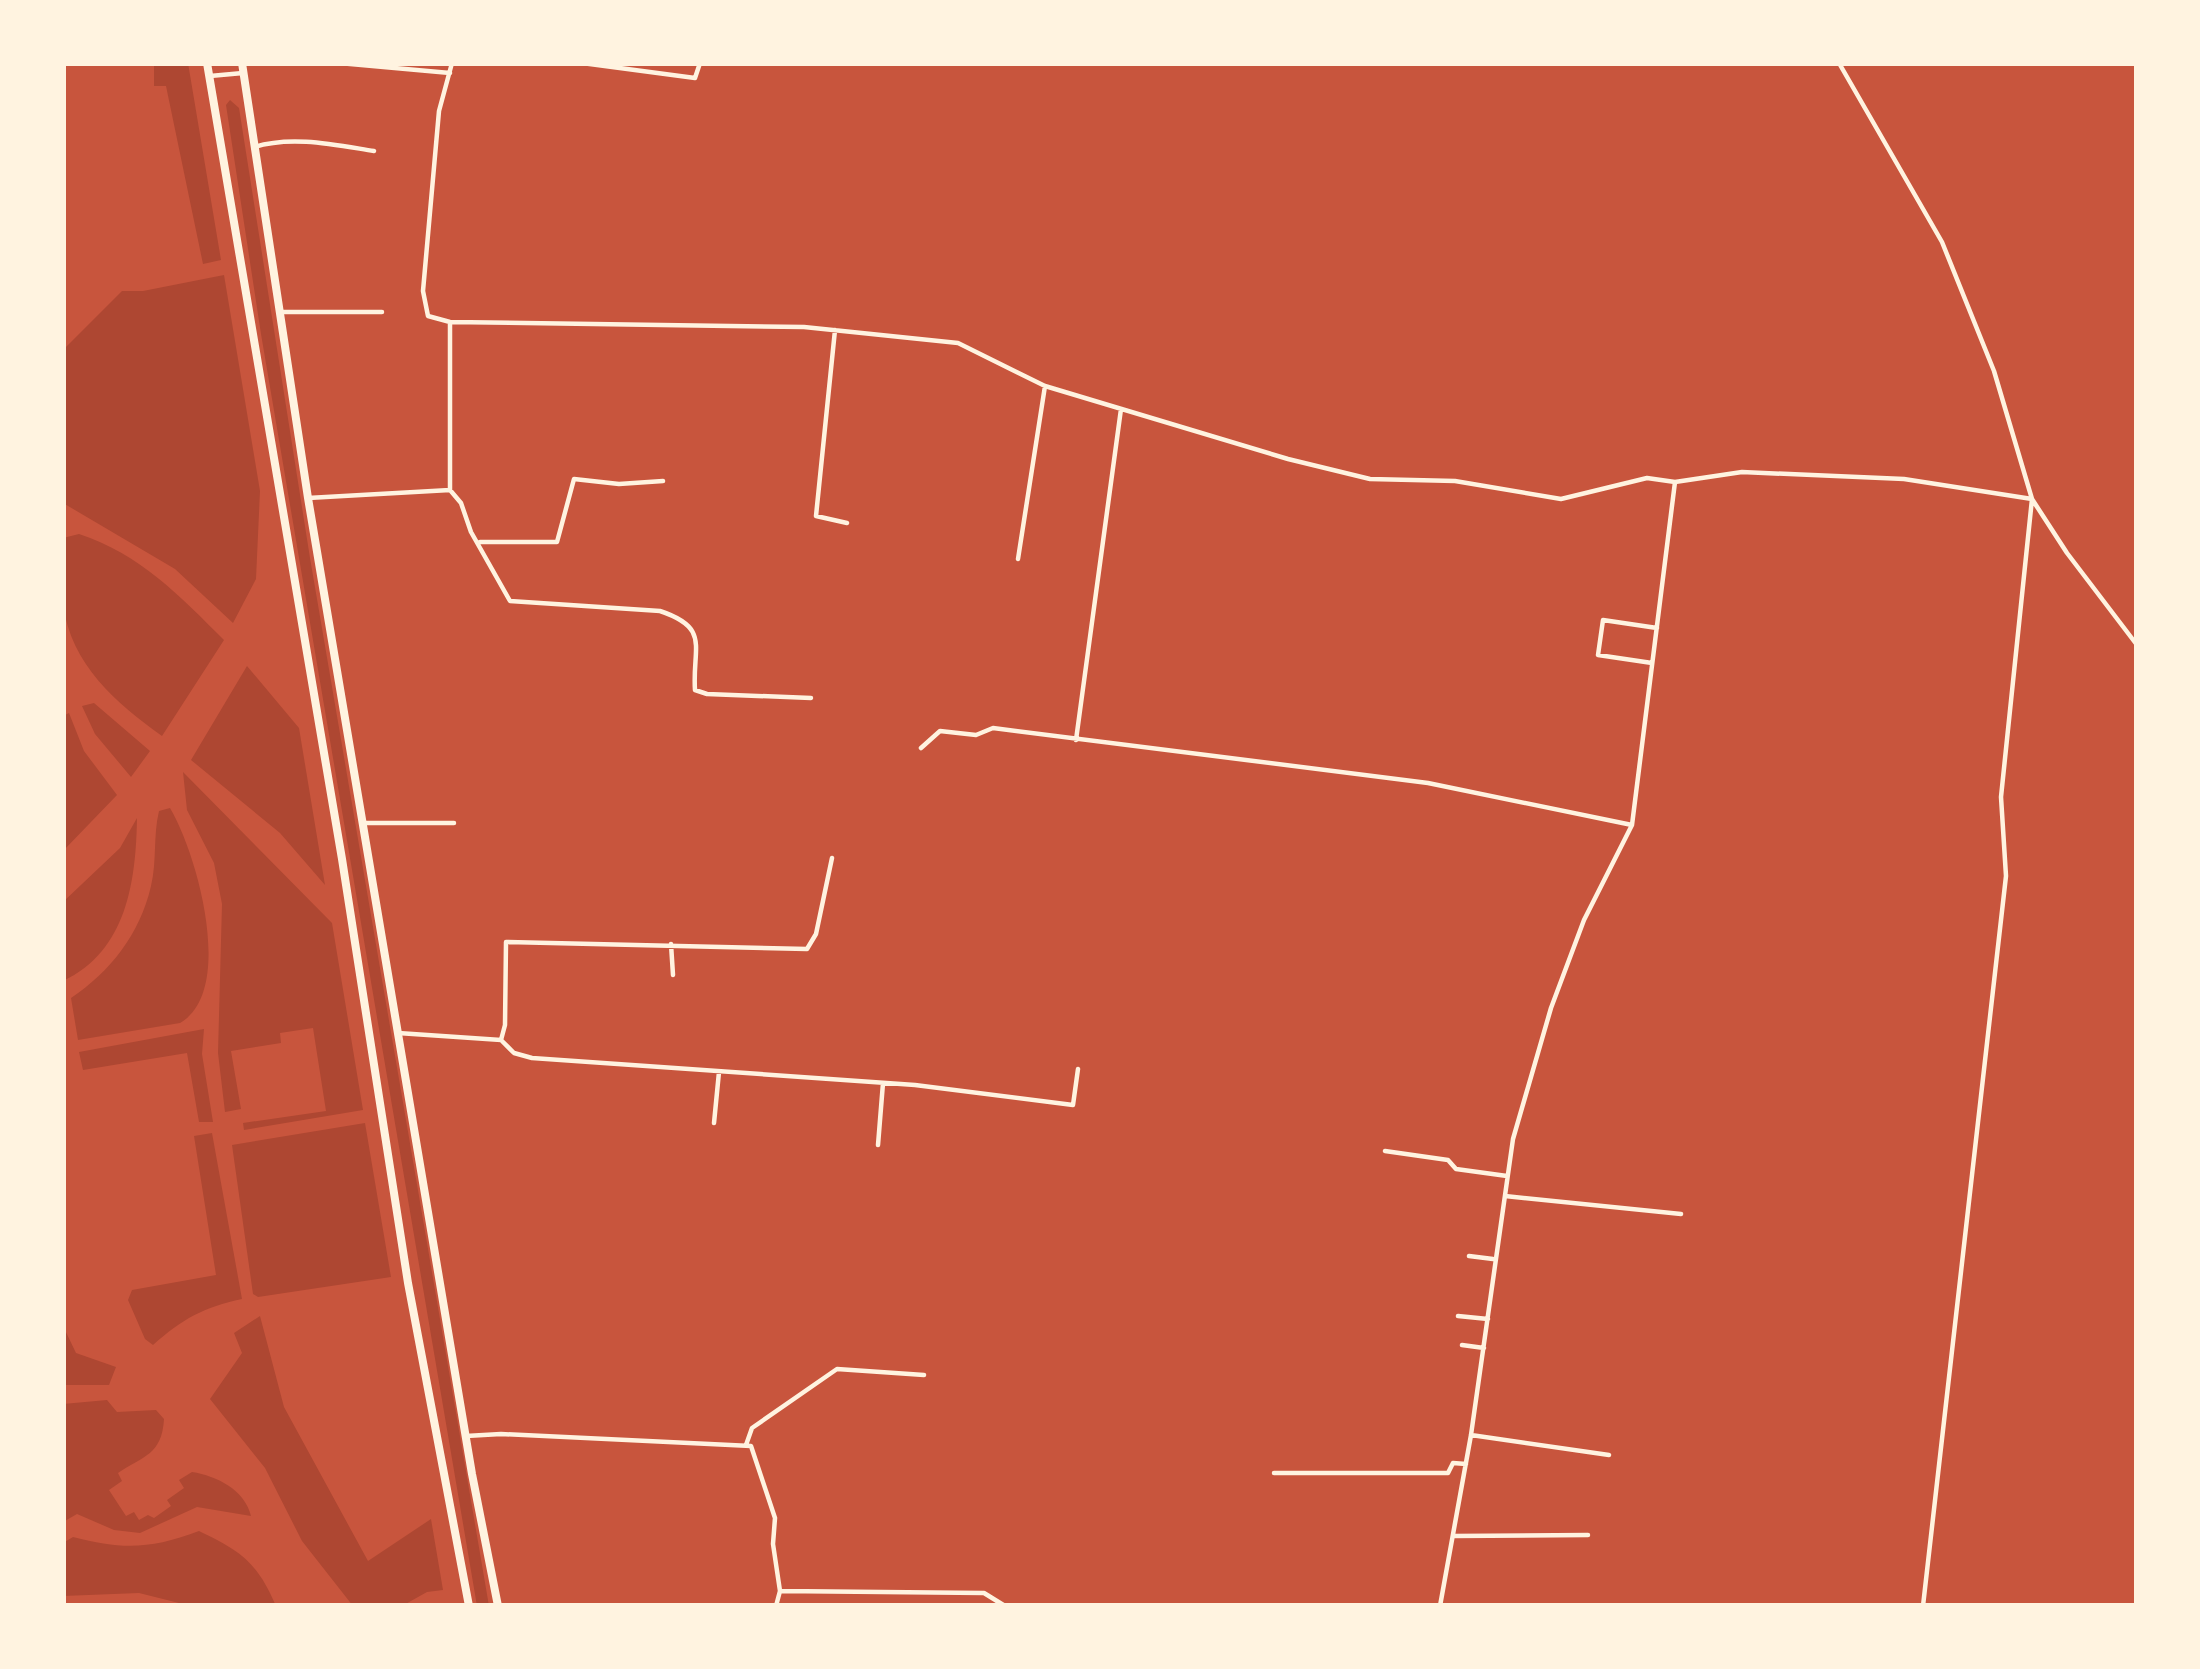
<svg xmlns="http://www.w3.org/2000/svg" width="2200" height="1669" font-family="Spectral,serif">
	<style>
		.green { fill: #ae4732 }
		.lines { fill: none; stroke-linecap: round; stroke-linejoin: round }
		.minor { stroke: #fff3e0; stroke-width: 4.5 }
		.secondary { stroke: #fff3e0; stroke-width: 8 }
	</style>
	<rect width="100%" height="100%" fill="#c8553d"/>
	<path class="green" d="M 154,63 L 188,63 L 221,260 L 203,264 L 166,86 L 154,86 Z
		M 230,100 L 239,108 L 310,558 L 489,1606 L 477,1606 L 261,334 L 226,105 Z
		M 224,275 L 260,491 L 256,579 L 233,623 L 175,569 L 63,503 L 63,350 L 122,291 L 143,291 Z
		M 79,534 C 140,554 180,596 224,640 L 162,736 C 116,703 71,665 63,604 C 60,583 63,560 63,538 Z
		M 247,666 L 299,728 L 325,885 L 280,833 L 191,760 Z
		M 94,703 L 150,751 L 131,777 L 95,734 L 82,706 Z
		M 69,713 L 84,751 L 117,795 L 63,851 L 63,716 Z
		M 183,772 L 332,923 L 363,1110 L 244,1130 L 243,1123 L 326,1111 L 313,1028 L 280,1033 L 281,1043 L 231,1051 L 241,1109 L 225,1112 L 218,1053 L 222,904 L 214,863 L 187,810 Z
		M 170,808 C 197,853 236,991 180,1023 L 78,1040 L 71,998 C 110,972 140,934 151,886 C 157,862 153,835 159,811 Z
		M 137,818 C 136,881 127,951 63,981 L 63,902 L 120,848 Z
		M 204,1029 L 202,1054 L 213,1122 L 199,1122 L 187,1053 L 83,1070 L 79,1052 Z
		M 365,1123 L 391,1277 L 258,1297 L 253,1294 L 232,1145 Z
		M 212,1133 L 242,1299 C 204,1307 182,1319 153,1345 L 145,1339 L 128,1300 L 132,1290 L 216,1275 L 194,1136 Z
		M 260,1316 L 284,1407 L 368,1561 L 431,1519 L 443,1590 L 427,1592 L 402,1606 L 353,1606 L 302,1541 L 265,1468 L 210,1399 L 242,1353 L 234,1333 Z
		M 64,1328 L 76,1353 L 116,1367 L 109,1385 L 63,1385 Z
		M 107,1400 L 117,1412 L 156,1410 L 164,1419 C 162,1455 143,1456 118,1473 L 122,1481 L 109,1490 L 126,1516 L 134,1512 L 139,1520 L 148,1515 L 154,1518 L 171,1506 L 167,1500 L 184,1488 L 179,1480 L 192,1472 C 217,1476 245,1490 251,1516 L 197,1507 L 140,1533 L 114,1530 L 77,1514 L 63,1522 L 63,1404 Z
		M 199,1531 C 241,1551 257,1562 276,1606 L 191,1606 L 139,1593 L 63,1596 L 63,1543 L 73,1537 C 123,1550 151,1549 199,1531 Z"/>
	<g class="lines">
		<path class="minor" d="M 339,63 L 450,73
			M 452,63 L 439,111 L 423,291 L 428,316 L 450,322 L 804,327 L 958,343 L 1045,386 L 1288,459 L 1370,479 L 1455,481 L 1561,499 L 1647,478 L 1675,482 L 1742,472 L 1904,479 L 2032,499 L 2001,797 L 2006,876 L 1923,1606
			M 582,63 L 695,78 L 700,63
			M 1839,63 L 1942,242 L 1994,371 L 2032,499 L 2067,553 L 2137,645
			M 210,76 L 243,73
			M 254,147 C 292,135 336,145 374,151
			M 280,312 L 382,312
			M 835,330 L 816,516 L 847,523
			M 450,490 L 461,503 L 471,532 L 510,601 L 660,611 C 711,628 692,647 695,690 L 707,694 L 811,698
			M 308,498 L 450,490 L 450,322
			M 480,542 L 557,542 L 574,479 L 619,484 L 663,481
			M 1018,559 L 1045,386
			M 1652,663 L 1598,655 L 1603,620 L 1657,628
			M 1076,740 L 1121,409
			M 921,748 L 940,731 L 976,735 L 993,728 L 1428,783 L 1632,825
			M 363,823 L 454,823
			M 671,944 L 673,975
			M 398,1033 L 501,1040 L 505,1025 L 506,942 L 807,949 L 816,934 L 832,858
			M 501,1040 L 514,1053 L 532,1058 L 915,1085 L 1073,1105 L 1078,1069
			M 714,1123 L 719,1072
			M 878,1145 L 883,1083
			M 1385,1151 L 1448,1160 L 1456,1169 L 1507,1176
			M 1505,1196 L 1681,1214
			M 1469,1256 L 1493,1259
			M 1458,1316 L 1488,1319
			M 1462,1345 L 1484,1348
			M 1471,1435 L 1609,1455
			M 466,1436 L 501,1434 L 751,1446 L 775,1518 L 773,1544 L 780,1591
			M 746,1445 L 752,1428 L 837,1369 L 924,1375
			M 1274,1473 L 1448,1473 L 1453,1463 L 1466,1464
			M 1453,1536 L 1588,1535
			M 776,1606 L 780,1591 L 984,1593 L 1005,1606
			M 1440,1606 L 1471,1435 L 1513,1139 L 1551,1008 L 1584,920 L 1632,825 L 1675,482"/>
		<path class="secondary" d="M 207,63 L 342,859 L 408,1283 L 469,1606
			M 242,63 L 308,498 L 472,1474 L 498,1606"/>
	</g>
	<rect width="2200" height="1669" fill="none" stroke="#fff3e0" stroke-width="132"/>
</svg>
